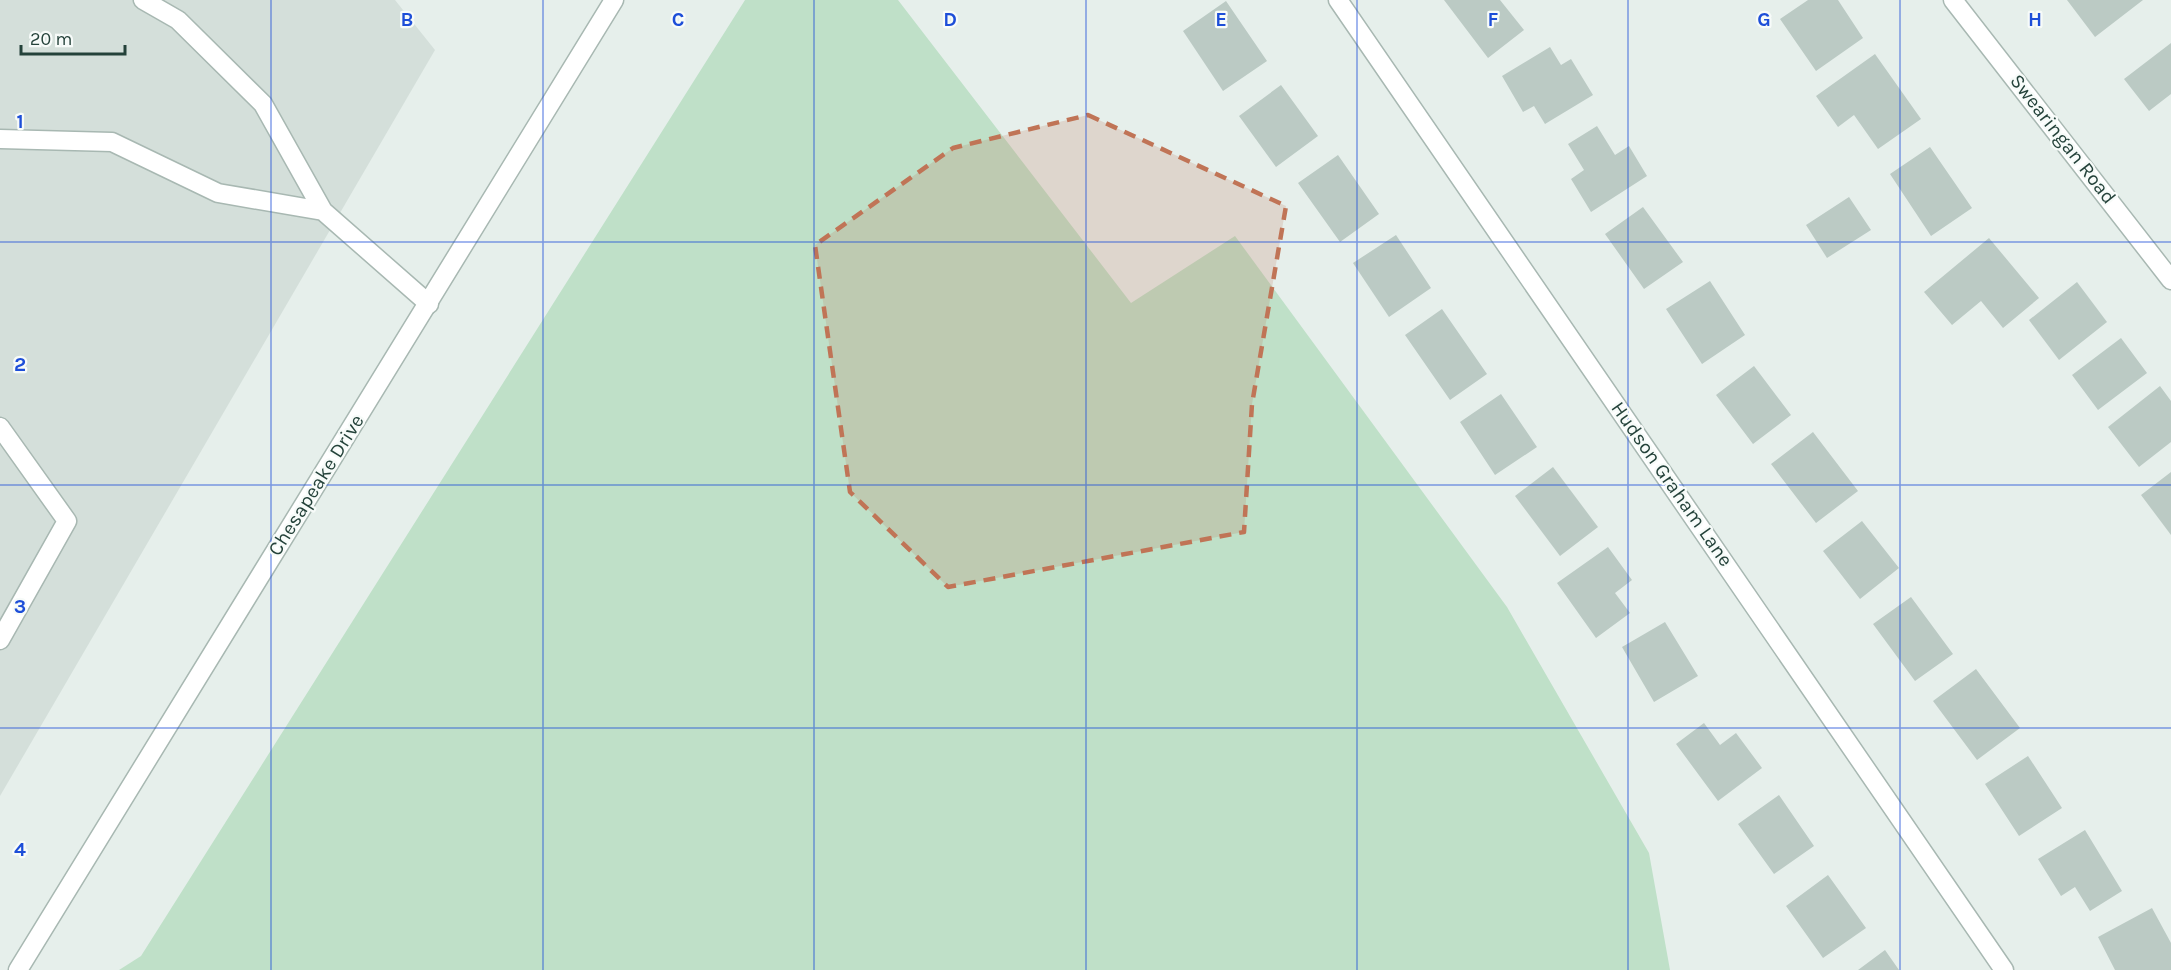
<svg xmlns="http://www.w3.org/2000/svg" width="2171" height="970" font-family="Karla,sans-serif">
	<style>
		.built { fill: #d4dfda }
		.green { fill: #bfe0c8 }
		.building { fill: #bbcac4 }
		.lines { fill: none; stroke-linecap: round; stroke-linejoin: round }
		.service-casing { stroke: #a8b8b2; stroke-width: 21 }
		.minor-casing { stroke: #a8b8b2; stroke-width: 21 }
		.tertiary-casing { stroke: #a8b8b2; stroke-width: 21 }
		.service { stroke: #fff; stroke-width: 18 }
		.minor { stroke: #fff; stroke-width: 18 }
		.tertiary { stroke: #fff; stroke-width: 18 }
		.marked { fill: #c07456; fill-opacity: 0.2; stroke: #c07456; stroke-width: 4.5; stroke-dasharray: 12 8; stroke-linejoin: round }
		.grid { fill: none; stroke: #1d4ed8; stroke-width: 1.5; stroke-opacity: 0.55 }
		.labels { text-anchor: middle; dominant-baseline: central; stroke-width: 4.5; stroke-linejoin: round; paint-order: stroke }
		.street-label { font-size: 20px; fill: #24423a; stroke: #f7fbf9 }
		.grid-label { font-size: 20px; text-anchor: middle; font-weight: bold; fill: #1d4ed8; stroke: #f7fbf9; stroke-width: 4.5; stroke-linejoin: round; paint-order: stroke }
	</style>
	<rect width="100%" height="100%" fill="#e6efeb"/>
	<path class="built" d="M 0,0 L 395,0 L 435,50 L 0,796 Z"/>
	<path class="green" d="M 745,0 L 898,0 L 1131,303 L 1235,236 L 1507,607 L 1649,853 L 1670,970 L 119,970 L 141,956 Z"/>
	<path class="building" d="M 1444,0 L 1500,0 L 1524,30 L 1488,58 Z
		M 1808,0 L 1838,0 L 1863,38 L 1816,71 L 1780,19 Z
		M 2067,0 L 2143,0 L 2095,37 Z
		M 1226,1 L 1267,61 L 1223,91 L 1183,31 Z
		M 2171,43 L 2171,94 L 2149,111 L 2124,79 Z
		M 1550,47 L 1561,65 L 1571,59 L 1593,95 L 1545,124 L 1534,106 L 1523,112 L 1502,76 Z
		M 1875,54 L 1921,119 L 1878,149 L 1854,115 L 1838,127 L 1816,96 Z
		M 1281,85 L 1318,136 L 1276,167 L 1239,116 Z
		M 1597,126 L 1615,155 L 1629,146 L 1647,176 L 1591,212 L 1571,179 L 1584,170 L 1568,144 Z
		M 1930,147 L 1972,208 L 1931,236 L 1890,174 Z
		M 1338,155 L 1379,214 L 1340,242 L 1298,183 Z
		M 1849,197 L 1871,230 L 1827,258 L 1806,225 Z
		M 1643,207 L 1683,262 L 1644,289 L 1605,234 Z
		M 1396,235 L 1431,288 L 1389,317 L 1353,263 Z
		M 1989,238 L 2039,298 L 2003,328 L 1981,301 L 1952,325 L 1924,292 Z
		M 1710,281 L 1745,335 L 1702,364 L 1666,309 Z
		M 2077,282 L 2107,322 L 2059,360 L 2029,320 Z
		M 1442,309 L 1487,374 L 1450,400 L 1405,335 Z
		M 2121,338 L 2147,373 L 2098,410 L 2072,375 Z
		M 1754,366 L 1791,415 L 1753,444 L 1716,395 Z
		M 2160,386 L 2171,401 L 2171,442 L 2139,467 L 2108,427 Z
		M 1501,394 L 1537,447 L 1495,475 L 1460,422 Z
		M 1813,432 L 1858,491 L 1816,523 L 1771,464 Z
		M 1553,467 L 1598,527 L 1560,556 L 1515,496 Z
		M 2171,472 L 2171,535 L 2141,495 Z
		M 1862,521 L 1899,568 L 1860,599 L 1823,551 Z
		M 1608,547 L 1632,580 L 1615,593 L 1630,613 L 1596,638 L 1557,583 Z
		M 1911,597 L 1953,654 L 1915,681 L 1873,624 Z
		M 1665,622 L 1698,676 L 1654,702 L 1622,647 Z
		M 1976,669 L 2020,728 L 1977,760 L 1933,701 Z
		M 1704,723 L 1720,745 L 1736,733 L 1762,768 L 1718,801 L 1676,744 Z
		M 2028,756 L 2062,808 L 2019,836 L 1985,784 Z
		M 1779,795 L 1814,846 L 1774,874 L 1738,824 Z
		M 2085,830 L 2122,891 L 2090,911 L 2075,887 L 2061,896 L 2038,859 Z
		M 1828,875 L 1866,928 L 1823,958 L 1786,906 Z
		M 2152,908 L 2171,943 L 2171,970 L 2115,970 L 2098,937 Z
		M 1885,950 L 1899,970 L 1858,970 Z"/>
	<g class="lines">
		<defs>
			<path id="service" d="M 143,0 L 178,20 L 263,104 L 323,211 L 429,304
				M 0,139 L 112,142 L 218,193 L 323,211
				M 0,427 L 67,521 L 0,640"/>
			<path id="minor" d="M 1338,0 L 2004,970
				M 1953,0 L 2171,280"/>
			<path id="tertiary" d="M 18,970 L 614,0"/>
		</defs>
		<use href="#service" class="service-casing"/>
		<use href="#minor" class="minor-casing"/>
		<use href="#tertiary" class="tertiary-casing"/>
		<use href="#service" class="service"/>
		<use href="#minor" class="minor"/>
		<use href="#tertiary" class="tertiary"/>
	</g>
	<path class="marked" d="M 1088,115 L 1286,206 L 1252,404 L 1244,532 L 948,587 L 850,492 L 815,245 L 953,148 Z"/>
	<path class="grid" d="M 271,0 L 271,970M 543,0 L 543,970M 814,0 L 814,970M 1086,0 L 1086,970M 1357,0 L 1357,970M 1628,0 L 1628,970M 1900,0 L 1900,970M 0,242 L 2171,242M 0,485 L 2171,485M 0,728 L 2171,728"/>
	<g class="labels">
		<g class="street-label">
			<text transform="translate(2063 139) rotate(52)">Swearingan Road</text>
			<text transform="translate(1672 484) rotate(55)">Hudson Graham Lane</text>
			<text transform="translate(316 485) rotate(-58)">Chesapeake Drive</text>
		</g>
	</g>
	<g class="grid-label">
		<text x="407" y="26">B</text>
		<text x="678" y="26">C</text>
		<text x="950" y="26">D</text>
		<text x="1221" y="26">E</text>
		<text x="1493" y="26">F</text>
		<text x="1764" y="26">G</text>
		<text x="2035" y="26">H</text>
		<text x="20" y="128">1</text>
		<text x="20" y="371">2</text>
		<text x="20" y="613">3</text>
		<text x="20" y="856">4</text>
	</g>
	<path d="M21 45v9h104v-9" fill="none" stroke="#24423a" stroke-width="3"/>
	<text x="30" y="45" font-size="18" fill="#24423a" stroke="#f7fbf9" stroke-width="4.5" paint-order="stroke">20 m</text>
</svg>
